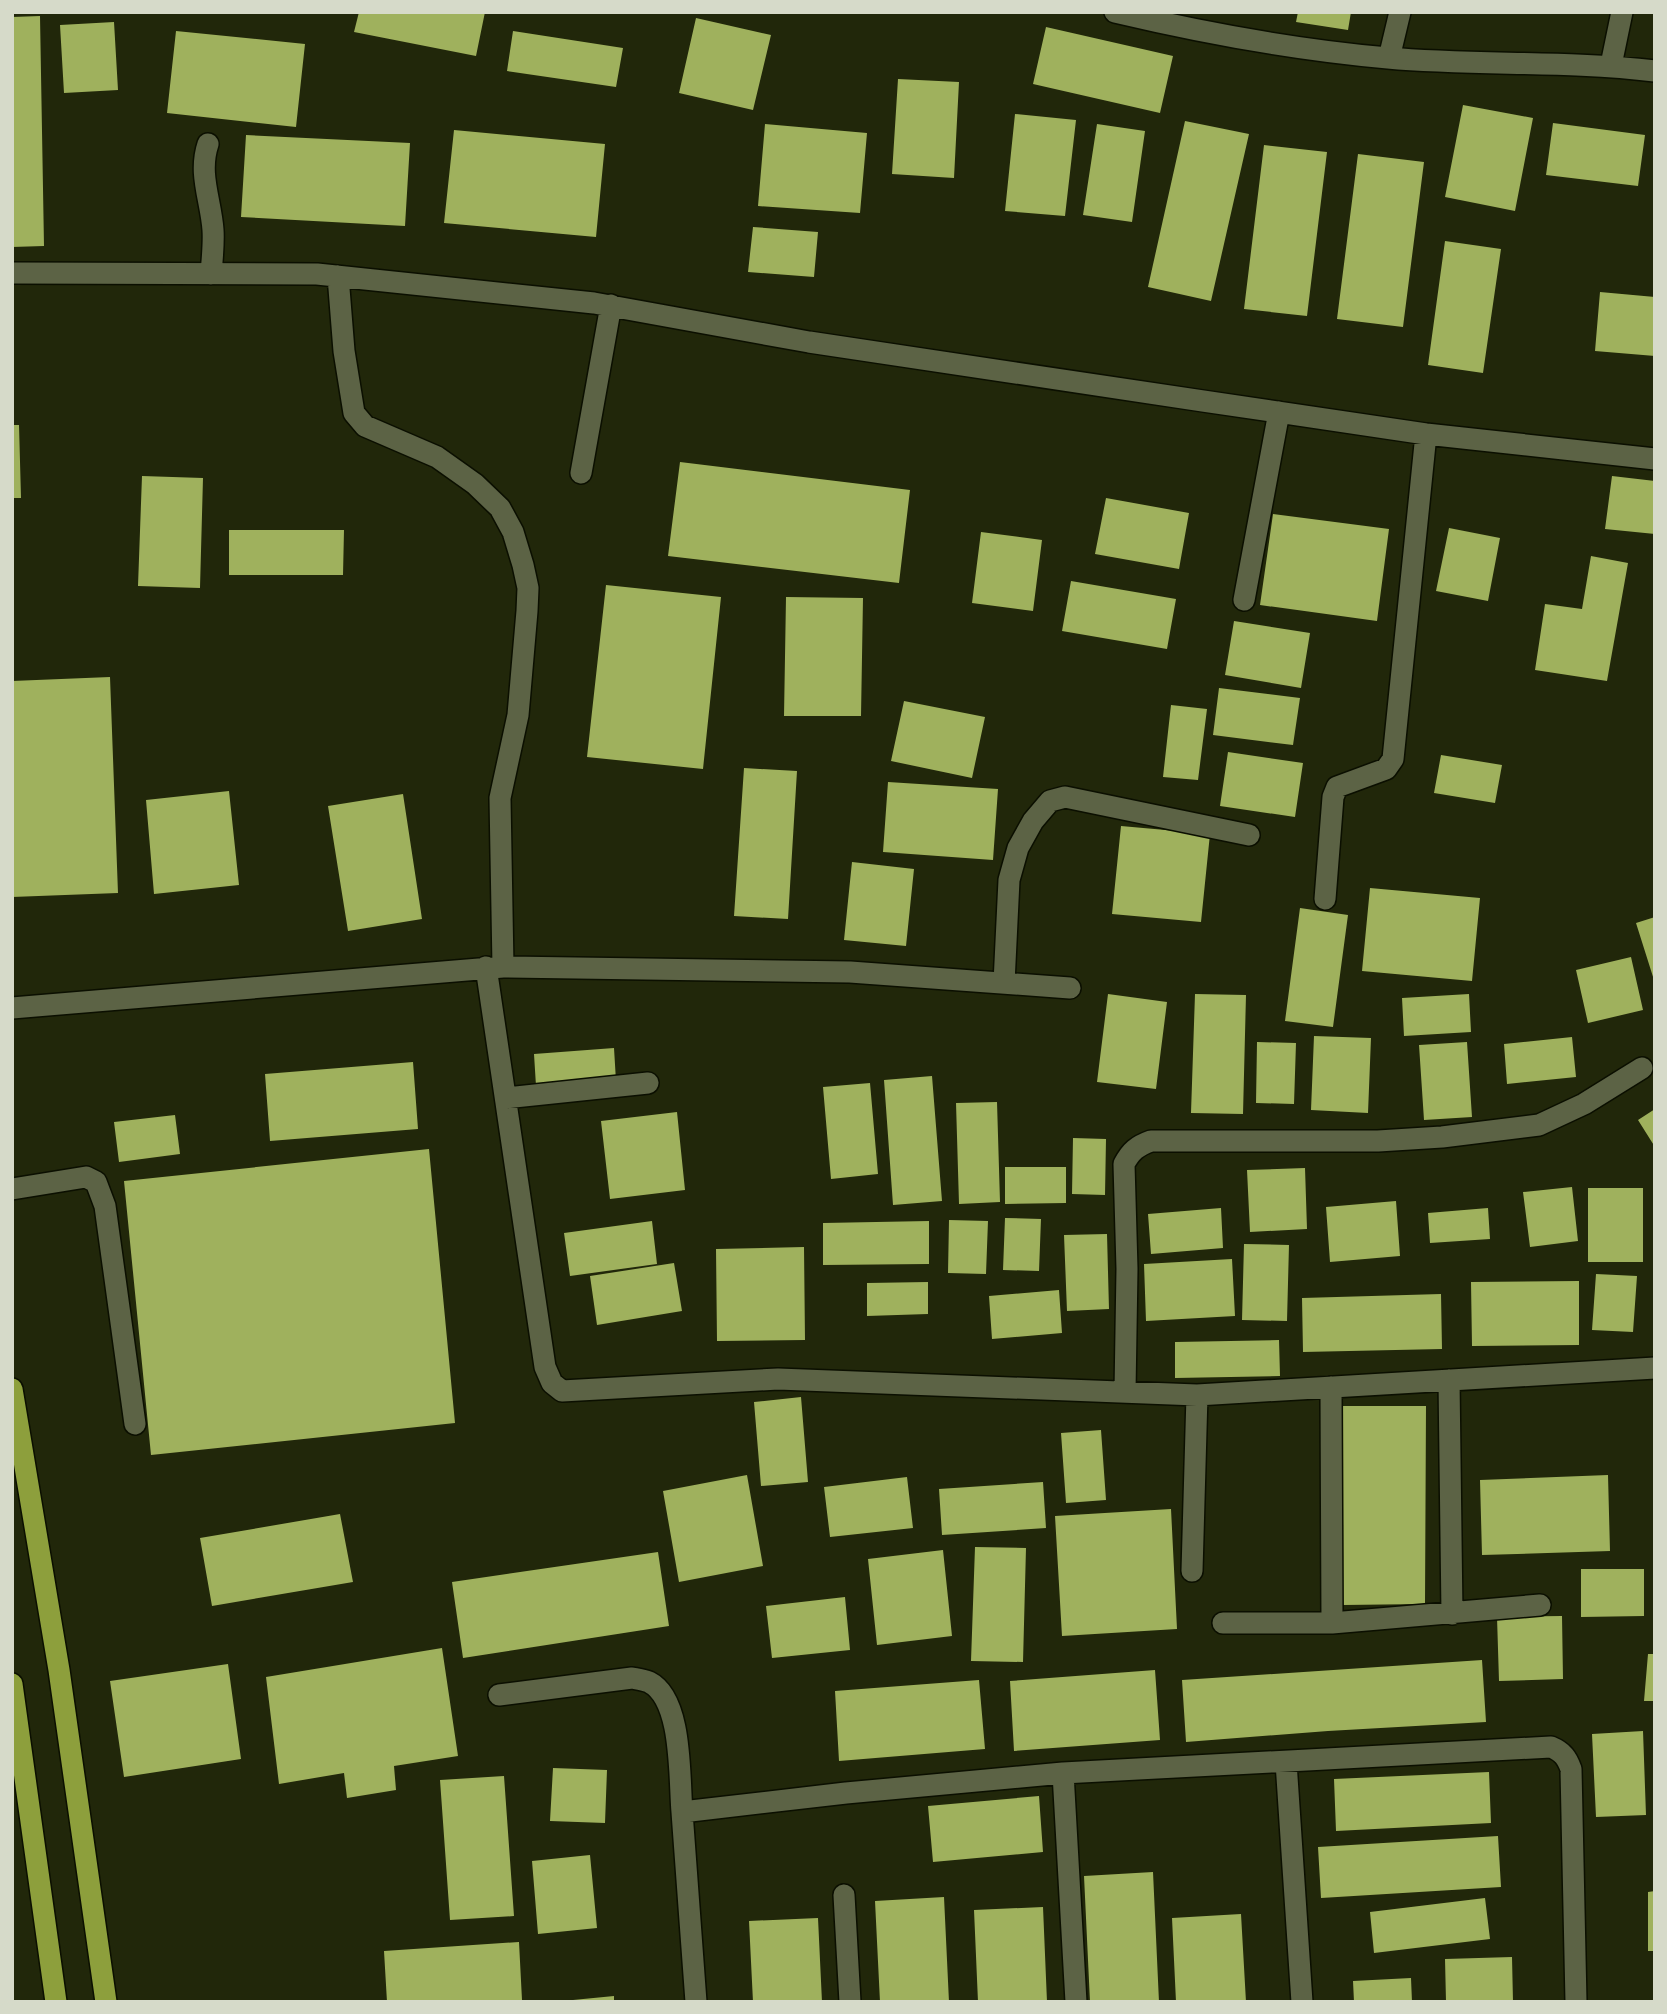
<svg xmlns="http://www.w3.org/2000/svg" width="1667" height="2014" font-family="Lato,sans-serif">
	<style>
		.building { fill: #9fb15d }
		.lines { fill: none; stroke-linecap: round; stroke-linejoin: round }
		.minor-casing { stroke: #0b0f00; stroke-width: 24 }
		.highway-casing { stroke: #0b0f00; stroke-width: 24 }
		.minor { stroke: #5c6345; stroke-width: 21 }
		.highway { stroke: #8d9f3c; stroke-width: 21 }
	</style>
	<rect width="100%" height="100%" fill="#21270a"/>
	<path class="building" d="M 359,12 L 485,12 L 476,56 L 354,32 Z
		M 1298,12 L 1351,12 L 1348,30 L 1296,22 Z
		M 40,16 L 44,246 L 12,247 L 12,17 Z
		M 696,18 L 771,35 L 753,110 L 679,93 Z
		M 114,22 L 118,90 L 64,93 L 60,25 Z
		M 1046,27 L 1173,56 L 1160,113 L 1033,84 Z
		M 176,31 L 305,44 L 296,127 L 167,113 Z
		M 513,31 L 623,48 L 616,87 L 507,71 Z
		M 898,79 L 959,82 L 954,178 L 892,174 Z
		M 1463,105 L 1533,118 L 1515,211 L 1445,197 Z
		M 1015,114 L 1076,120 L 1065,216 L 1005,211 Z
		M 1185,121 L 1249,134 L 1211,301 L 1148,287 Z
		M 1553,123 L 1645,135 L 1638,186 L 1546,175 Z
		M 765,124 L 867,133 L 860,213 L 758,206 Z
		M 1097,124 L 1145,131 L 1132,222 L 1083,215 Z
		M 454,130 L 605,144 L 596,237 L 444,223 Z
		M 246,135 L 410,143 L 405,226 L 241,217 Z
		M 1264,145 L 1327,152 L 1307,316 L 1244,309 Z
		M 1358,154 L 1424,162 L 1403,327 L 1337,319 Z
		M 753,227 L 818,232 L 814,277 L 748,272 Z
		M 1445,241 L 1501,249 L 1483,373 L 1428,365 Z
		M 1600,292 L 1655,297 L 1655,356 L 1595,351 Z
		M 12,425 L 19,425 L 21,498 L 12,498 Z
		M 680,462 L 910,490 L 899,583 L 668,556 Z
		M 142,476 L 203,478 L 200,588 L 138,586 Z
		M 1612,476 L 1655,481 L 1655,534 L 1605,529 Z
		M 1106,498 L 1189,513 L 1179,569 L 1095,554 Z
		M 1273,514 L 1389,529 L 1377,621 L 1260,605 Z
		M 1449,528 L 1500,538 L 1488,601 L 1436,591 Z
		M 229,530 L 344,530 L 343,575 L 229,575 Z
		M 981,532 L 1042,540 L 1033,611 L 972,603 Z
		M 1591,556 L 1628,563 L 1607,681 L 1535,670 L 1545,604 L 1582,609 Z
		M 1071,581 L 1176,599 L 1167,649 L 1062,631 Z
		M 606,585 L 721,597 L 703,769 L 587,757 Z
		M 786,597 L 863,598 L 861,716 L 784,716 Z
		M 1234,621 L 1310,633 L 1301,688 L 1225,675 Z
		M 110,677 L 118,893 L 12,897 L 12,681 Z
		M 1219,688 L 1300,698 L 1293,745 L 1213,735 Z
		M 904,701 L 985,717 L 972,778 L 891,761 Z
		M 1171,705 L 1207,709 L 1198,780 L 1163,777 Z
		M 1228,752 L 1303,763 L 1295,817 L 1220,806 Z
		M 1441,755 L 1502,765 L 1495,803 L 1434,793 Z
		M 744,768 L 797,771 L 788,919 L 734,916 Z
		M 888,782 L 998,789 L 993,860 L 883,852 Z
		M 229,791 L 239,885 L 154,894 L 146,800 Z
		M 403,794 L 422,919 L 348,931 L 328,806 Z
		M 1121,826 L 1210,834 L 1201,922 L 1112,914 Z
		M 852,862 L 914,869 L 906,946 L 844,940 Z
		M 1370,888 L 1480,898 L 1472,981 L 1362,971 Z
		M 1300,908 L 1348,915 L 1333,1027 L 1285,1021 Z
		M 1655,917 L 1655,980 L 1654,980 L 1636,923 Z
		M 1631,957 L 1643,1010 L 1588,1023 L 1576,970 Z
		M 1108,994 L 1167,1002 L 1156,1089 L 1097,1082 Z
		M 1195,994 L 1246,995 L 1243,1114 L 1191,1113 Z
		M 1469,994 L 1471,1032 L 1404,1036 L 1402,998 Z
		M 1314,1036 L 1371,1038 L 1368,1113 L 1311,1110 Z
		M 1572,1037 L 1576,1077 L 1507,1084 L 1504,1044 Z
		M 1257,1042 L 1296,1043 L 1294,1104 L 1256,1103 Z
		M 1467,1042 L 1472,1117 L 1424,1120 L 1419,1045 Z
		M 614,1048 L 616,1081 L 536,1086 L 534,1054 Z
		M 413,1062 L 418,1129 L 270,1141 L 265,1074 Z
		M 932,1076 L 942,1201 L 893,1205 L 884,1080 Z
		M 870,1083 L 878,1174 L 831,1179 L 823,1087 Z
		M 997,1102 L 1000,1202 L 959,1204 L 956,1103 Z
		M 1655,1109 L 1655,1147 L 1638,1120 Z
		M 677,1112 L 685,1190 L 610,1199 L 601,1121 Z
		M 175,1115 L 180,1154 L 119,1162 L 114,1122 Z
		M 1073,1138 L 1106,1139 L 1105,1195 L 1072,1194 Z
		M 429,1149 L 455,1423 L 151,1455 L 124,1181 Z
		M 1005,1167 L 1066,1167 L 1066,1203 L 1005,1204 Z
		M 1305,1168 L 1307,1229 L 1250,1232 L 1247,1170 Z
		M 1572,1187 L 1578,1241 L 1530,1247 L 1523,1192 Z
		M 1588,1188 L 1643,1188 L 1643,1262 L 1588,1262 Z
		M 1396,1201 L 1400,1256 L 1330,1262 L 1326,1207 Z
		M 1221,1208 L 1223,1248 L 1151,1254 L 1148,1214 Z
		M 1488,1208 L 1490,1239 L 1430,1243 L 1428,1213 Z
		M 1005,1218 L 1041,1219 L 1039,1271 L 1003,1270 Z
		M 949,1220 L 988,1221 L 986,1274 L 948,1273 Z
		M 652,1221 L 657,1264 L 570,1276 L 564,1233 Z
		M 929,1221 L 929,1264 L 823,1265 L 823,1223 Z
		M 1107,1234 L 1109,1309 L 1067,1311 L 1064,1235 Z
		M 1244,1244 L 1289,1245 L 1287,1321 L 1242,1320 Z
		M 804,1247 L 805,1340 L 717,1341 L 716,1249 Z
		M 1232,1259 L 1235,1316 L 1146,1321 L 1144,1264 Z
		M 674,1263 L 682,1311 L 597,1325 L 590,1276 Z
		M 1596,1274 L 1637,1276 L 1633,1332 L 1592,1330 Z
		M 1579,1281 L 1579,1345 L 1472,1346 L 1471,1282 Z
		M 928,1282 L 928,1314 L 867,1316 L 867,1283 Z
		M 1059,1290 L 1062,1333 L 992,1339 L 989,1296 Z
		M 1441,1294 L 1442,1349 L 1303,1352 L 1302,1298 Z
		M 1279,1340 L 1280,1376 L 1175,1378 L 1175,1342 Z
		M 801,1397 L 808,1482 L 761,1486 L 754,1402 Z
		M 1343,1406 L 1426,1406 L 1425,1604 L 1343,1605 Z
		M 1101,1430 L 1106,1500 L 1066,1503 L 1061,1433 Z
		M 747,1475 L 763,1566 L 679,1582 L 663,1491 Z
		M 1608,1475 L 1610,1551 L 1482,1555 L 1480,1480 Z
		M 907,1477 L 913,1528 L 830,1537 L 824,1487 Z
		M 1043,1482 L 1046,1528 L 942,1535 L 939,1489 Z
		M 1171,1509 L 1177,1629 L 1062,1636 L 1055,1516 Z
		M 340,1514 L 353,1582 L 212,1606 L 200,1538 Z
		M 975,1547 L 1026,1548 L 1023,1662 L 971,1661 Z
		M 943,1550 L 952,1636 L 877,1645 L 868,1559 Z
		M 658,1552 L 669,1626 L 463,1658 L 452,1582 Z
		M 1581,1569 L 1644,1569 L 1644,1616 L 1581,1617 Z
		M 845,1597 L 850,1650 L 772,1658 L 766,1606 Z
		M 1562,1616 L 1563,1679 L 1499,1681 L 1497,1617 Z
		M 442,1648 L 458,1756 L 394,1766 L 396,1790 L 347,1798 L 344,1773 L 279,1784 L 266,1677 Z
		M 1648,1654 L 1655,1654 L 1655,1701 L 1644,1701 Z
		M 1482,1660 L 1486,1722 L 1328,1731 L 1186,1742 L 1182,1680 Z
		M 228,1664 L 241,1759 L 124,1777 L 110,1681 Z
		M 1155,1670 L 1160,1740 L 1014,1751 L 1010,1681 Z
		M 979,1680 L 985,1749 L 839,1761 L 835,1691 Z
		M 1643,1731 L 1646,1815 L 1596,1817 L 1592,1734 Z
		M 553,1768 L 607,1770 L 605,1823 L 550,1821 Z
		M 1489,1772 L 1491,1823 L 1336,1831 L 1334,1779 Z
		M 504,1776 L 514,1916 L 450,1920 L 440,1780 Z
		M 1039,1796 L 1043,1852 L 933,1862 L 928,1806 Z
		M 1498,1836 L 1501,1887 L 1321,1898 L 1318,1847 Z
		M 590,1855 L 597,1928 L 538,1934 L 532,1861 Z
		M 1153,1872 L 1159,2002 L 1090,2002 L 1084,1876 Z
		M 1655,1891 L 1655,1951 L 1648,1951 L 1648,1892 Z
		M 944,1897 L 949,2002 L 880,2002 L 875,1901 Z
		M 1485,1898 L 1490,1939 L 1374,1953 L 1370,1912 Z
		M 1043,1907 L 1047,2002 L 978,2002 L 974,1910 Z
		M 1241,1914 L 1246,2002 L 1176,2002 L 1172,1918 Z
		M 818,1918 L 822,2002 L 753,2002 L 749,1921 Z
		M 519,1942 L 522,2000 L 387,2002 L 384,1951 Z
		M 1512,1957 L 1513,2002 L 1446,2002 L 1445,1959 Z
		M 1411,1978 L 1412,2002 L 1354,2002 L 1353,1981 Z
		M 614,1996 L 614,2002 L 574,2002 L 573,2000 Z"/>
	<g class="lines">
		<defs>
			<path id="minor" d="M 1115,12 C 1204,33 1297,50 1388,58 C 1477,66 1566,60 1655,71
				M 1389,58 L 1400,12
				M 1611,65 L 1622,12
				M 208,144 C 198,174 211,200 213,230 C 214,244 212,260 211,274
				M 12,273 L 317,274 L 594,303 L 809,342 L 1203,401 L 1426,434 L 1655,459
				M 338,276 L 344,351 L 354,413 L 365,426 L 437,457 L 475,484 L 500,508 L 513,532 L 523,565 L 528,588 L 527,611 L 518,715 L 500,798 L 503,967
				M 581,473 L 611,305
				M 1244,600 L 1279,412
				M 1325,899 L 1333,797 L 1337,787 L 1386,769 L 1393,759 L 1426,434
				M 486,967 L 545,1367 L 552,1383 L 562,1391 L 778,1379 L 1197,1395 L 1655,1368
				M 1004,983 L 1009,880 L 1018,848 L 1033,821 L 1050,801 L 1065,797 L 1249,835
				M 12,1008 L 503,967 L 850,972 L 1070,988
				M 506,1098 L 648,1083
				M 12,1189 L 86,1177 L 96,1182 L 105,1206 L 135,1424
				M 1449,1380 L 1452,1614
				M 1331,1387 L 1332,1623
				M 1125,1392 L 1127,1269 L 1124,1164 C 1131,1151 1137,1146 1151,1141 L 1378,1141 L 1442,1137 L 1539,1125 L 1584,1104 L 1642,1068
				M 1192,1571 L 1197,1395
				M 1223,1623 L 1332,1623 L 1540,1605
				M 499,1695 L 632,1678 C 637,1679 644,1680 649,1682 C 683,1699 679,1778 682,1812
				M 1286,1762 L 1302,2002
				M 1063,1773 L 1076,2002
				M 844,1895 L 850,2002
				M 696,2002 L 682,1812 L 846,1793 L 1063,1773 L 1551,1747 C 1563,1752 1567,1758 1571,1769 L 1576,2002"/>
			<path id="highway" d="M 12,1389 L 59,1670 L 106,2002
				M 12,1684 L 56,2002"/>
		</defs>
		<use href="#minor" class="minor-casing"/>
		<use href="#highway" class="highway-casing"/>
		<use href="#minor" class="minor"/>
		<use href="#highway" class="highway"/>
	</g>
	<rect width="1667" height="2014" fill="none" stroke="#d6dac9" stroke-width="28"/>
</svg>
